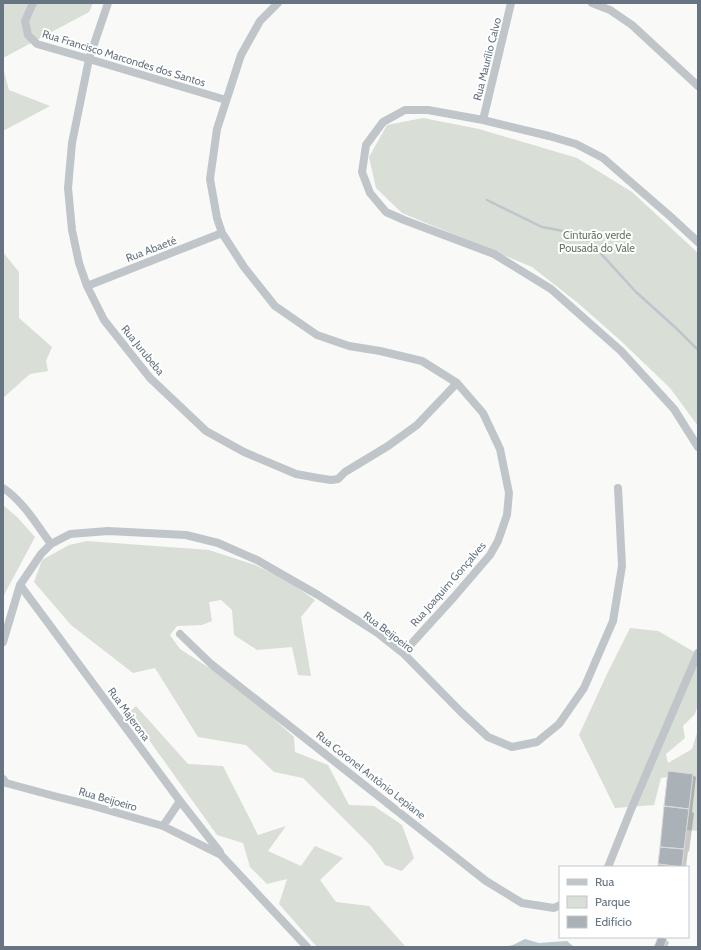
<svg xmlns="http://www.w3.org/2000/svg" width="701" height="950" font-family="Cabin,sans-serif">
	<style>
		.green { fill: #d9ded6 }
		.water { fill: #bcc6cb }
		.shadow { fill: #0003 }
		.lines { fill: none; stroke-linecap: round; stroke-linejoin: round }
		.stream { stroke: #bcc6cb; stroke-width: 2.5 }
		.building { fill: #aab2b8; stroke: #dbdbd9 }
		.minor { stroke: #c0c5c9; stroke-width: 8 }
		.labels { text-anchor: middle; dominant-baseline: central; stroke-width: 4; stroke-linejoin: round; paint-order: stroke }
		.street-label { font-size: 11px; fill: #667581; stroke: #fff }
		.park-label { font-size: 11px; fill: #687964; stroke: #fff }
	</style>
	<rect width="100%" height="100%" fill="#f9f9f7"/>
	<path class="green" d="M 3,3 L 93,3 L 89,12 L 3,58 Z
		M 3,68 L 9,90 L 50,106 L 3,131 Z
		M 423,118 L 479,129 L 577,158 L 632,192 L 698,253 L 698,426 L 670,388 L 621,341 L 578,303 L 532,267 L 402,213 L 376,188 L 369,157 L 387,125 Z
		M 3,252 L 19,272 L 19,318 L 52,347 L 46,361 L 48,371 L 30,374 L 3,398 Z
		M 3,505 L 17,517 L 35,537 L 4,595 L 3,594 Z
		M 87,541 L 209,550 L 255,565 L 285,579 L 315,600 L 301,617 L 311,676 L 298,675 L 292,647 L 257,650 L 234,635 L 232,610 L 221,600 L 209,602 L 212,621 L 202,625 L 177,626 L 170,635 L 180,649 L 240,688 L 294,737 L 295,752 L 328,765 L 349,805 L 374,806 L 402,825 L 414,858 L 402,871 L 385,865 L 371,846 L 303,778 L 274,772 L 246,745 L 198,737 L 155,668 L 133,673 L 71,625 L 34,582 L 42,560 L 69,545 Z
		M 630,628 L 658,631 L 698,654 L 698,704 L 695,714 L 683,726 L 685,738 L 666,754 L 668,763 L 692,749 L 698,730 L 698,831 L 687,830 L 689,774 L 661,778 L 654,805 L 615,808 L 579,735 L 607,674 Z
		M 136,706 L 188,764 L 223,766 L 258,835 L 286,826 L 268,851 L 301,866 L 315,846 L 343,858 L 320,880 L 336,902 L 369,906 L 406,947 L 317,947 L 279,904 L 287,879 L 267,884 L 250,867 L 243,843 L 217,835 L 129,712 Z"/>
	<path class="water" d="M 525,939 L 539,943 L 567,941 L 574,947 L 504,947 L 513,945 Z"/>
	<path class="shadow" d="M 692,775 L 696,777 L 692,812 L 694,813 L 689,852 L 688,851 L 686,867 L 659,867 Z
		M 659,937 L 669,942 L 667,947 L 655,947 Z"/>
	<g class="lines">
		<path class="stream" d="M 487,200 L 542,227 L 584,235 L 636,292 L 677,329 L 698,350"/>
	</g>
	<path class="building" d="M 668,771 L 693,774 L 689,809 L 664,806 Z
		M 664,806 L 689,809 L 684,849 L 660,847 Z
		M 660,847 L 684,849 L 682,867 L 658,864 Z
		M 658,864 L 682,867 L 658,867 Z
		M 658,937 L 661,937 L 667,939 L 664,947 L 654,947 Z"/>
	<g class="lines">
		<path class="minor" d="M 33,3 L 25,21 L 28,35 L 37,44 L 89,59 L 226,100
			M 108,3 L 89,59 L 72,143 L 68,188 L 72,230 L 79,263 L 87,286 L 104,320 L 150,378 L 206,431 L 244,452 L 296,474 L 318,478 L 331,480 L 338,479 L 345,472 L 388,446 L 417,425 L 457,383
			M 278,3 L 260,21 L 241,55 L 217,129 L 210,179 L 217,218 L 222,233 L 244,267 L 275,306 L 317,335 L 349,346 L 380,351 L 422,361 L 457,383 L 483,413 L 500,449 L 509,493 L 507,515 L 498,541 L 490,555 L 454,597 L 403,653
			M 592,3 L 610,10 L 632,25 L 698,86
			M 483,120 L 511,3
			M 698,242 L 671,217 L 603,158 L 576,144 L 549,136 L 483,120 L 428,110 L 405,110 L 383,122 L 366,145 L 362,172 L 370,193 L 386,212 L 404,220 L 494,254 L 551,289 L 621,351 L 674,409 L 698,447
			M 87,286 L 222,233
			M 3,488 C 23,501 37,525 51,544
			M 20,585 L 180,801 L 220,852
			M 180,634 L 211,664 L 486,881 L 522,903 L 554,908 L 560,905
			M 3,642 L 20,585 L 41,554 L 51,544 L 70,534 L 108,531 L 186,535 L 218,543 L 257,560 L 318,595 L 379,634 L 403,653 L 461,712 L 488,737 L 512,747 L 537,742 L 559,724 L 584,688 L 613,621 L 622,566 L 618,488
			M 3,779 L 6,783 L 54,796 L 90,805 L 163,826 L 221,855 L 307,947
			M 163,826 L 180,801
			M 608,867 L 630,812 L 698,653"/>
	</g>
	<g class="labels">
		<g class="street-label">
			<text transform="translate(124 58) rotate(17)">Rua Francisco Marcondes dos Santos</text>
			<text transform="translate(487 59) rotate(-76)">Rua Maurílio Calvo</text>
			<text transform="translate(151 249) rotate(-21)">Rua Abaeté</text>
			<text transform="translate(143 350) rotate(51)">Rua Jurubeba</text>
			<text transform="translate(448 584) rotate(-49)">Rua Joaquim Gonçalves</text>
			<text transform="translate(389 632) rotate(37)">Rua Beijoeiro</text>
			<text transform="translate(129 714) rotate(54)">Rua Majerona</text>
			<text transform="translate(371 775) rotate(38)">Rua Coronel Antônio Lepiane</text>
			<text transform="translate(108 799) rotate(16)">Rua Beijoeiro</text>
		</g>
		<g class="park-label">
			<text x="597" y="235">Cinturão verde<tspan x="597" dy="13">Pousada do Vale</tspan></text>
		</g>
	</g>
	<rect width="701" height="950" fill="none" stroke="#667581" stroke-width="8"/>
	<rect x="559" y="866" width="130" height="72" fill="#ffffff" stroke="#c2c8cd"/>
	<rect x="567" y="879" width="20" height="6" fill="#c0c5c9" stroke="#c2c8cd"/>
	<text x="595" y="886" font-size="12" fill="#667581">Rua</text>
	<rect x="567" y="896" width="20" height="12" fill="#d9ded6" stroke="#c2c8cd"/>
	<text x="595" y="906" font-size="12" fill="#667581">Parque</text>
	<rect x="567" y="916" width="20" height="12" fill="#aab2b8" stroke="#c2c8cd"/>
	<text x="595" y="926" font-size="12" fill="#667581">Edifício</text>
</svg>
